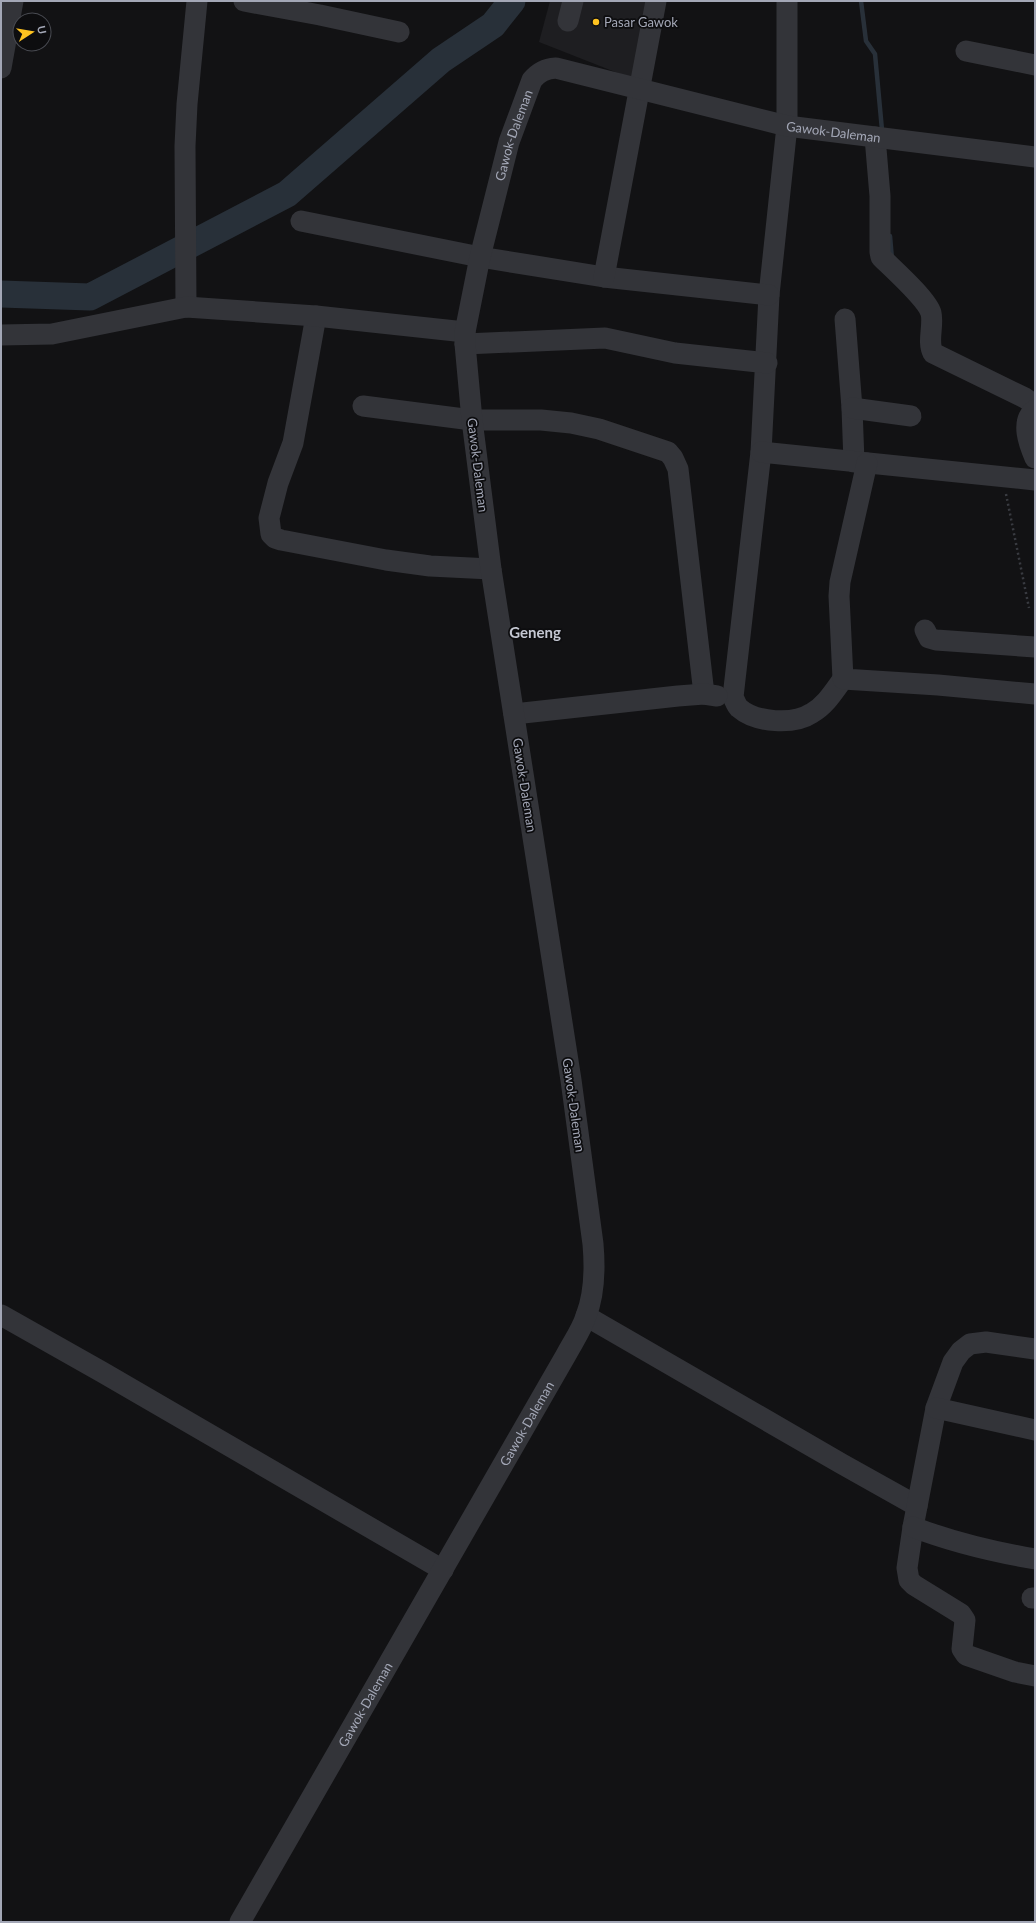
<svg xmlns="http://www.w3.org/2000/svg" width="1036" height="1923" font-family="Lato,sans-serif">
	<style>
		.built { fill: #1e1e21 }
		.lines { fill: none; stroke-linecap: round; stroke-linejoin: round }
		.stream { stroke: #283039; stroke-width: 4.5 }
		.river { stroke: #283039; stroke-width: 27 }
		.path { stroke: #393b41; stroke-width: 2.5; stroke-dasharray: 2 3; stroke-linecap: butt }
		.minor { stroke: #333439; stroke-width: 21 }
		.poi-dot { fill: #ffc320; stroke: #0d0d0f; stroke-width: 1.5 }
		.labels { text-anchor: middle; dominant-baseline: central; stroke-width: 3.5; stroke-linejoin: round; paint-order: stroke }
		.poi-label { font-size: 13px; fill: #a3a7b6; stroke: #0d0d0f; text-anchor: start }
		.street-label { font-size: 13px; fill: #a3a7b6; stroke: #0d0d0f }
		.quarter-label { font-size: 15px; font-weight: bold; fill: #c4c7d2; stroke: #0d0d0f }
	</style>
	<rect width="100%" height="100%" fill="#121214"/>
	<path class="built" d="M 550,1 L 650,1 L 638,81 L 539,42 Z"/>
	<g class="lines">
		<path class="stream" d="M 861,1 L 866,41 L 875,54 L 882,130
			M 890,236 L 892,259"/>
		<path class="river" d="M 1,294 L 90,297 L 287,194 L 441,60 L 493,25 L 512,1"/>
		<path class="path" d="M 1006,494 L 1029,608"/>
		<g class="minor">
			<path d="M 244,1 L 320,15 L 399,32"/>
			<path d="M 787,1 L 787,126 L 769,295 L 761,452 L 733,697 C 735,701 736,705 739,708 C 756,723 794,725 812,713 C 826,705 834,691 843,679"/>
			<path d="M 568,21 L 573,1"/>
			<path d="M 966,51 L 1035,65"/>
			<path d="M 1,68 L 13,1"/>
			<path d="M 875,137 L 880,196 L 880,252 L 881,257 C 893,269 927,299 931,313 C 934,326 927,341 933,353 L 1025,398 L 1035,405"/>
			<path d="M 301,221 L 480,257 L 604,277 L 769,295"/>
			<path d="M 604,277 L 656,1"/>
			<path d="M 186,307 L 185,146 L 187,104 L 197,1"/>
			<path d="M 316,316 L 293,443 L 278,483 L 269,518 L 271,534 L 275,538 L 281,540 L 386,560 L 430,566 L 491,569"/>
			<path d="M 845,319 L 852,408 L 854,462"/>
			<path d="M 1,335 L 52,334 L 186,307 L 316,316 L 465,332"/>
			<path d="M 465,344 L 605,338 L 675,353 L 767,363"/>
			<path d="M 363,406 L 472,420 L 541,420 L 571,423 L 599,429 L 668,452 L 673,458 L 678,469 L 704,694"/>
			<path d="M 852,408 L 911,416"/>
			<path d="M 1035,410 C 1020,421 1029,444 1035,458"/>
			<path d="M 761,452 L 1035,480"/>
			<path d="M 867,463 L 840,582 L 839,596 L 843,679 L 938,685 L 1035,694"/>
			<path d="M 925,630 L 929,638 L 936,640 L 1035,647"/>
			<path d="M 514,714 L 678,696 L 704,694 L 717,696"/>
			<path d="M 1,1315 L 102,1372 L 443,1570"/>
			<path d="M 586,1316 L 842,1464 L 917,1506"/>
			<path d="M 1035,1349 L 986,1342 L 970,1344 L 961,1351 L 953,1362 L 936,1408 L 913,1527 L 907,1568 L 909,1580 L 914,1585 L 961,1614 L 965,1620 L 962,1649 L 966,1655 L 1015,1672 L 1035,1676"/>
			<path d="M 936,1408 L 1035,1430"/>
			<path d="M 913,1527 C 952,1542 994,1552 1035,1559"/>
			<path d="M 1032,1598 L 1035,1598"/>
			<path id="s1" d="M 240,1922 L 566,1355 C 573,1342 582,1329 586,1316 C 595,1293 595,1267 593,1244 L 571,1080 L 491,569 L 472,420 L 465,344 L 465,332 L 480,257 L 509,142 L 532,80 C 539,72 545,69 556,68 L 787,126 L 1035,157"/>
		</g>
	</g>
	<circle class="poi-dot" cx="596" cy="22" r="4"/>
	<g class="labels">
		<g class="poi-label">
			<text x="604" y="22">Pasar Gawok</text>
		</g>
		<g class="street-label">
			<text stroke="none"><textPath href="#s1" startOffset="2266">Gawok-Daleman</textPath></text>
			<text stroke="none"><textPath href="#s1" startOffset="1895">Gawok-Daleman</textPath></text>
			<text transform="translate(478 465) rotate(83)">Gawok-Daleman</text>
			<text transform="translate(525 785) rotate(81)">Gawok-Daleman</text>
			<text transform="translate(574 1105) rotate(82)">Gawok-Daleman</text>
			<text stroke="none"><textPath href="#s1" startOffset="575">Gawok-Daleman</textPath></text>
			<text stroke="none"><textPath href="#s1" startOffset="251">Gawok-Daleman</textPath></text>
		</g>
		<g class="quarter-label">
			<text x="535" y="632">Geneng</text>
		</g>
	</g>
	<rect width="1036" height="1923" fill="none" stroke="#a3a7b6" stroke-width="4"/>
	<g transform="translate(32 32) rotate(78)"><circle r="19" fill="#0d0d0f" stroke="#494b52"/>
	<path d="M0-3L7 15L0 10L-7 15Z" fill="#ffc320"/>
	<text y="-6" font-size="11" font-weight="bold" text-anchor="middle" fill="#a3a7b6">U</text>
	</g>
</svg>
